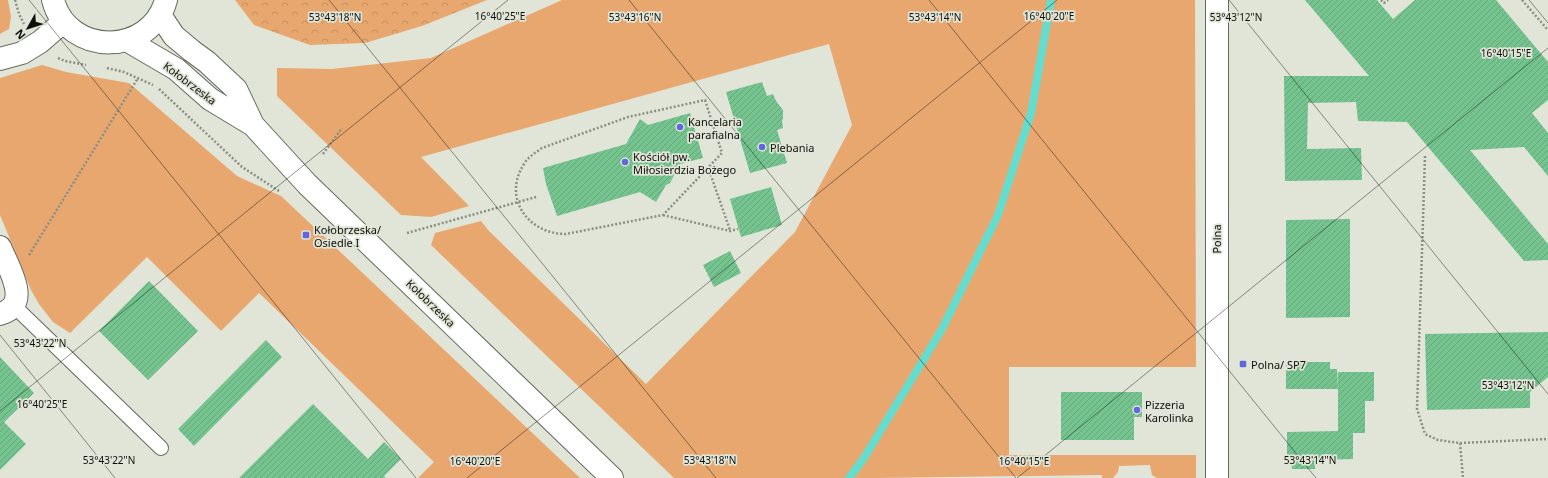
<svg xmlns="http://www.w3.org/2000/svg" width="1548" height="478" font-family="'Noto Sans',sans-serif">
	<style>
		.green { fill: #e8a76f }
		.forest { fill: url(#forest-crowns) }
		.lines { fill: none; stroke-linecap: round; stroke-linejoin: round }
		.stream { stroke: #66dcce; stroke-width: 8 }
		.building { fill: url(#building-hatch) }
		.lane-casing { stroke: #64695d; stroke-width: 16 }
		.street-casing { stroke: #64695d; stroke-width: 24 }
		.secondary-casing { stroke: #64695d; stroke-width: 24 }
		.path { stroke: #8b8e84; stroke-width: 2.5; stroke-dasharray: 2 2; stroke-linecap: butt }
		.lane { stroke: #fff; stroke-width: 14 }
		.street { stroke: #fff; stroke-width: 22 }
		.secondary { stroke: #fff; stroke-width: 22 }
		.ticks { fill: none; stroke: #0e0f0b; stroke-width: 1; stroke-opacity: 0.45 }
		.poi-dot { fill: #6367df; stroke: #e0e5d7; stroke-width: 1.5 }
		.labels { text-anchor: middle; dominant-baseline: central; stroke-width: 3.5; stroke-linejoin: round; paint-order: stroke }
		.street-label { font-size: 11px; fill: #0e0f0b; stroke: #e0e5d7 }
		.poi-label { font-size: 11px; fill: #0e0f0b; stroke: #e0e5d7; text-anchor: start }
		.ticks-label { font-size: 10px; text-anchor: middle; fill: #0e0f0b; stroke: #e0e5d7; stroke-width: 3.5; stroke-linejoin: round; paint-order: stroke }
	</style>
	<defs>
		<pattern id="forest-crowns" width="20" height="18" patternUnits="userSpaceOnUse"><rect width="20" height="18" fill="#e8a76f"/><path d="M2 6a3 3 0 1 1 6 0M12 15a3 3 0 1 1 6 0" fill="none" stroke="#c68f5f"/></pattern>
		<pattern id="building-hatch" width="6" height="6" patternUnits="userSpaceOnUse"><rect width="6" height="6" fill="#75c490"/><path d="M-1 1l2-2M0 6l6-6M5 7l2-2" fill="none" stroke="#64a77b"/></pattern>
	</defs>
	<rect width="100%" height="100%" fill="#e0e5d7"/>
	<path class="green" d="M 0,0 L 8,0 L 11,17 L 9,29 L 0,34 Z
		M 562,0 L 1195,0 L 1196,367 L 1009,367 L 1009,455 L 1196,455 L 1196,478 L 1157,478 L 1152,475 L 1150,465 L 1119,466 L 1118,472 L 1113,478 L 1102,478 L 1102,475 L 877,478 L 674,478 L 431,245 L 435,233 L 481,221 L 489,231 L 646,384 L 795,232 L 852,125 L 829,44 L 421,157 L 469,206 L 431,217 L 401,215 L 277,96 L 277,68 L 332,69 L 431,58 Z
		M 42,65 L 66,72 L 129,83 L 237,176 L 281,196 L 580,478 L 418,478 L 434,462 L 259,293 L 221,331 L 147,257 L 70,333 L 53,322 L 39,304 L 31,290 L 0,215 L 0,78 Z"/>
	<path class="forest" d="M 235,0 L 487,0 L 422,26 L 365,43 L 310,45 L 254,25 Z"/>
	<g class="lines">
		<path class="stream" d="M 849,478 L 864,458 L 942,329 L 998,215 L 1031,113 L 1051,0"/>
	</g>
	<path class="building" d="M 1305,0 L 1377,0 L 1393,19 L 1415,0 L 1496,0 L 1548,62 L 1548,100 L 1532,113 L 1548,133 L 1548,176 L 1524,147 L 1470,150 L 1548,244 L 1548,260 L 1524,261 L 1407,122 L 1358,121 L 1356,102 L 1308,103 L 1307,149 L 1361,148 L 1362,180 L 1285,181 L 1284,76 L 1369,76 Z
		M 762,82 L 767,96 L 773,94 L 776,101 L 783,110 L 783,118 L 782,121 L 783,128 L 777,130 L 787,163 L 750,173 L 726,92 Z
		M 690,113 L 703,158 L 680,164 L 670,183 L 666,185 L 656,202 L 640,192 L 557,216 L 546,184 L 543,168 L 626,144 L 640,119 L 648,125 Z
		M 771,187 L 782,225 L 741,237 L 730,199 Z
		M 1350,219 L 1350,317 L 1286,318 L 1286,220 Z
		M 730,251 L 741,273 L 714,287 L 703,265 Z
		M 149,281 L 198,331 L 148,380 L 99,331 Z
		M 1548,332 L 1548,377 L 1530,392 L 1530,408 L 1427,410 L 1425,334 Z
		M 266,340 L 282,357 L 194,446 L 178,429 Z
		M 0,357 L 34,393 L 4,422 L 26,444 L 0,470 Z
		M 1286,362 L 1330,362 L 1330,369 L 1337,369 L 1338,389 L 1286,389 Z
		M 1338,372 L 1374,372 L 1374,401 L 1365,401 L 1365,433 L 1353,433 L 1353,459 L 1316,460 L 1315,460 L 1315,469 L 1292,469 L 1291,460 L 1287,460 L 1287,432 L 1338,431 Z
		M 1061,392 L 1142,392 L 1142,417 L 1134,417 L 1134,440 L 1061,440 Z
		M 313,404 L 368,459 L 384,442 L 401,459 L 384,476 L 386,478 L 239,478 Z"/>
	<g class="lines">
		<defs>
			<path id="lane" d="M 14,306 L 161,448"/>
			<path id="street" d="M 1217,0 L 1217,478
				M 0,59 L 22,53 L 40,42 L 63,22
				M 0,247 C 8,267 33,305 0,314"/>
			<path id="secondary" d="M 53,0 C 68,57 151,56 166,0
				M 160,15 L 174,36 L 192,51 L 207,62 L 236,89 L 253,125 L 307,184 L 612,478
				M 128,41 L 176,69 L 210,99 L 253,125"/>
		</defs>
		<use href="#lane" class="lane-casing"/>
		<use href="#street" class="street-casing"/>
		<use href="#secondary" class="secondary-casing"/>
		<path class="path" d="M 15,0 L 19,14 L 24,24
			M 1381,0 L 1384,3 L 1388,0
			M 1522,0 L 1548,30
			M 58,58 L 65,61 L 86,65
			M 107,68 L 124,72 L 153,85
			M 159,89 L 242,167 L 279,191
			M 705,100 L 722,153 L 663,215 L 566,234 C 528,234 502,198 524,164 C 528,157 535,153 542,148 L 628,117 Z
			M 323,154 L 342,128
			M 1425,156 L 1417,409 L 1425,434 L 1438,440 L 1460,443 L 1463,478
			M 708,167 L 730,230
			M 663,215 L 730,231 L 738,229
			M 407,233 L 536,197
			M 29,255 L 138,78
			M 1460,443 L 1548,439"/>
		<use href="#lane" class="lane"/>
		<use href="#street" class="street"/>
		<use href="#secondary" class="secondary"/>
	</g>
	<path class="ticks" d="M 29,0 L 416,478M 329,0 L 716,478M 629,0 L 1016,478M 929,0 L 1316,478M 1229,0 L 1548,394M 1529,0 L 1548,23M 0,335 L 115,478M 0,411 L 508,0M 467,478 L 1057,0M 1017,478 L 1548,48"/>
	<g class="poi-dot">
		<circle cx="680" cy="127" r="4"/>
		<circle cx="762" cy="147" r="4"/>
		<circle cx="625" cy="162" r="4"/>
		<rect x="302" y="231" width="8" height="8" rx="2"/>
		<rect x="1239" y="360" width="8" height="8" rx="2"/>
		<circle cx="1137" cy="410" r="4"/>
	</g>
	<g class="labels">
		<g class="street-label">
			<text transform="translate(190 83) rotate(37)">Kołobrzeska</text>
			<text transform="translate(1216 239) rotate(-90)">Polna</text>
			<text transform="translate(431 303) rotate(44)">Kołobrzeska</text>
		</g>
		<g class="poi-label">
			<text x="688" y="121">Kancelaria<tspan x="688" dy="13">parafialna</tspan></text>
			<text x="770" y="147">Plebania</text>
			<text x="633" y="156">Kościół pw.<tspan x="633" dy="13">Miłosierdzia Bożego</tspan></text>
			<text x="314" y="229">Kołobrzeska/<tspan x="314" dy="13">Osiedle I</tspan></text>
			<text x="1251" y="364">Polna/ SP7</text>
			<text x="1145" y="404">Pizzeria<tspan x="1145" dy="13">Karolinka</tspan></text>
		</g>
	</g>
	<g class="ticks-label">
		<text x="500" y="20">16°40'25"E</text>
		<text x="1049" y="20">16°40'20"E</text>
		<text x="1236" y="21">53°43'12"N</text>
		<text x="335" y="21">53°43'18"N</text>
		<text x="635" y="21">53°43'16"N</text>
		<text x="935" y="21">53°43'14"N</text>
		<text x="1506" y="57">16°40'15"E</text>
		<text x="40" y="347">53°43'22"N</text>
		<text x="1508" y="389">53°43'12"N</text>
		<text x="42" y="408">16°40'25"E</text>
		<text x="109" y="464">53°43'22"N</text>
		<text x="710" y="464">53°43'18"N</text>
		<text x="1310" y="464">53°43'14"N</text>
		<text x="475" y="465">16°40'20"E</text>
		<text x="1024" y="465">16°40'15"E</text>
	</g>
	<g transform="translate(28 28) rotate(231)" stroke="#e0e5d7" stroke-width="3" paint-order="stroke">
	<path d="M0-3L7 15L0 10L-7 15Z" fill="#0e0f0b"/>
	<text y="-6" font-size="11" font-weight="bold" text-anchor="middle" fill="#0e0f0b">N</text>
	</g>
</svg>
